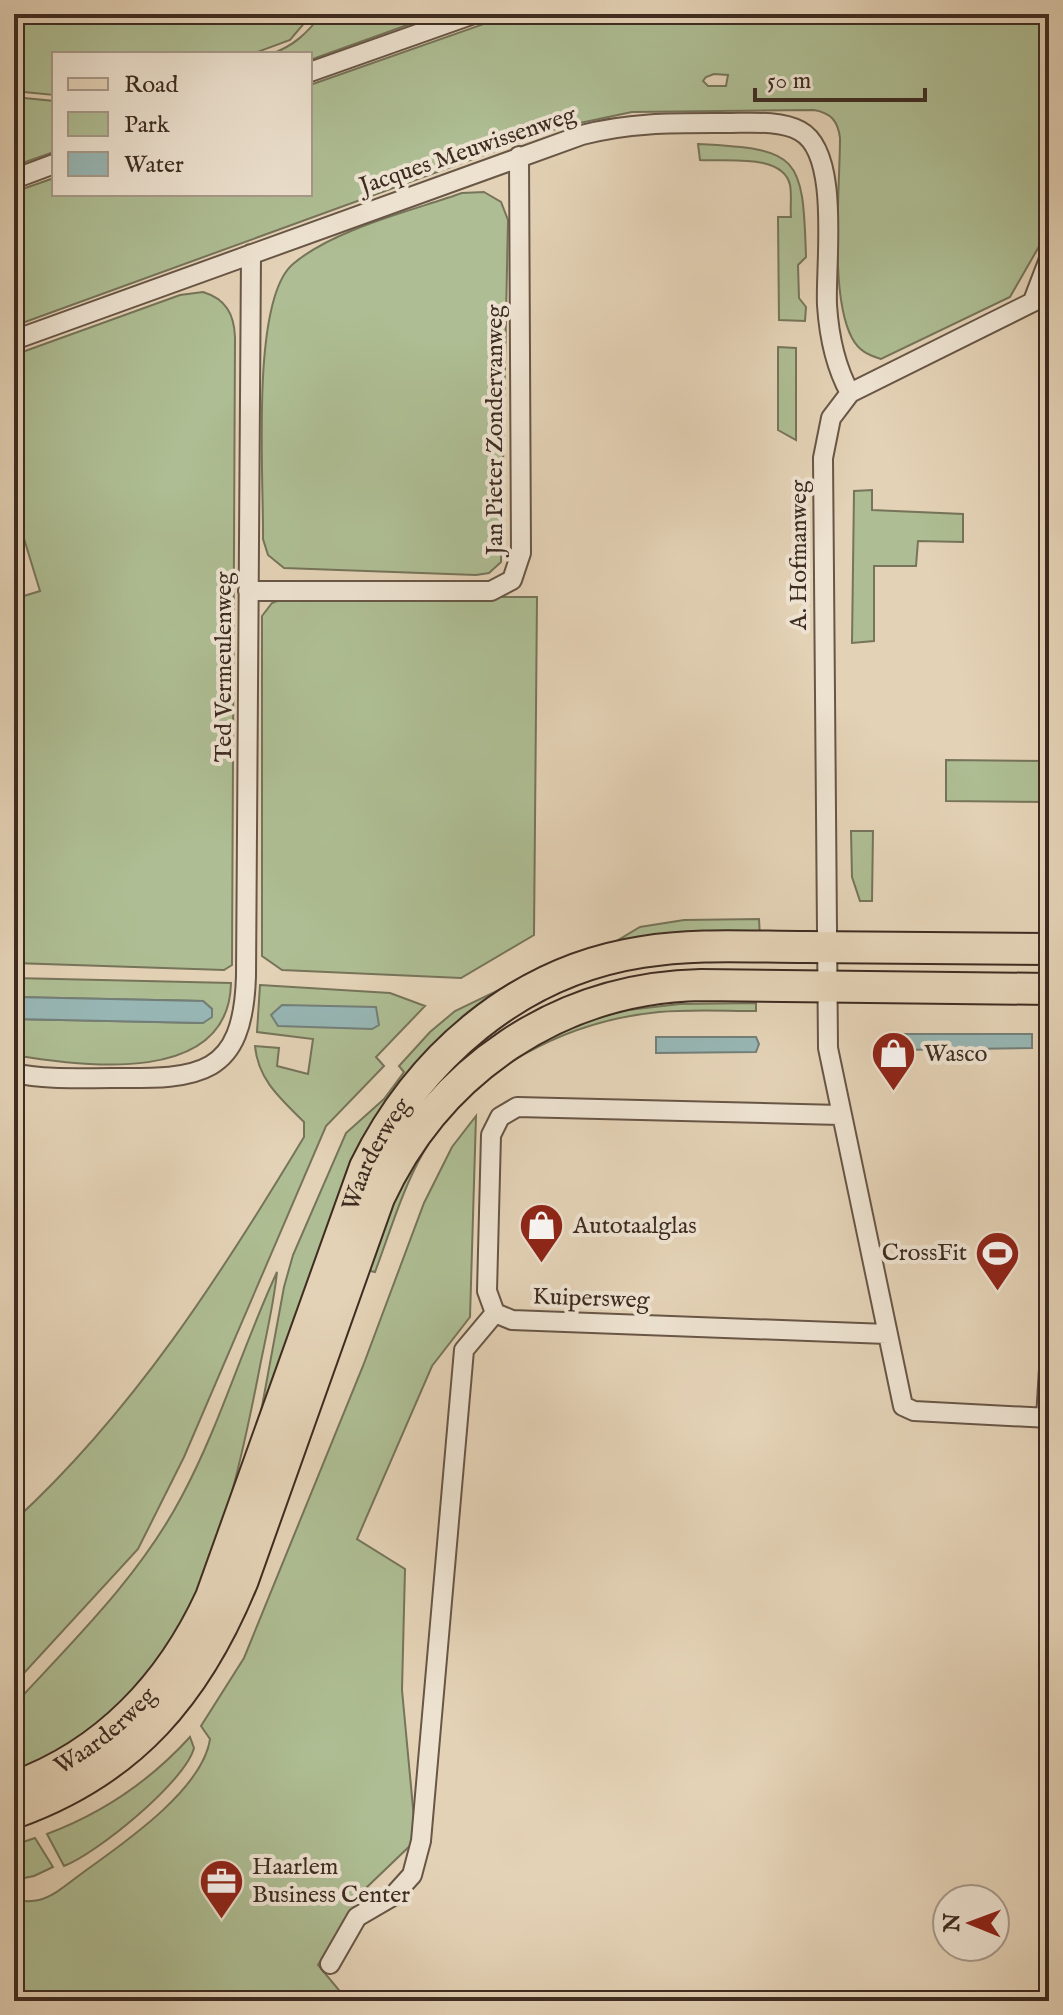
<svg xmlns="http://www.w3.org/2000/svg" width="1063" height="2015" font-family="'IM FELL English',serif">
	<style>
		.green { fill: #aebd93; stroke: #76745a; stroke-width: 2; fill-rule: evenodd }
		.water { fill: #97b6b4; stroke: #737f79; stroke-width: 2 }
		.lines { fill: none; stroke-linecap: round; stroke-linejoin: round }
		.minor-casing { stroke: #685646; stroke-width: 22 }
		.primary-casing { stroke: #3e2c21; stroke-width: 34 }
		.minor { stroke: #ede2d0; stroke-width: 18 }
		.primary { stroke: #e4d2b6; stroke-width: 30 }
		.labels { text-anchor: middle; dominant-baseline: central; stroke-width: 8; stroke-linejoin: round; paint-order: stroke }
		.street-label { font-size: 24px; fill: #3e2c21; stroke: #ede2d0 }
		.poi-label { font-size: 24px; fill: #3e2c21; stroke: #ede2d0; text-anchor: start }
	</style>
	<rect width="100%" height="100%" fill="#e4d2b6"/>
	<filter id="stains"><feTurbulence type="fractalNoise" baseFrequency=".0025" numOctaves="4"/><feColorMatrix values="0 0 0 0 .2 0 0 0 0 .09 0 0 0 0 .02 0 0 0 .5 -.17"/></filter>
	<radialGradient id="worn" r=".72"><stop offset=".6" stop-color="#630" stop-opacity="0"/><stop offset="1" stop-color="#630" stop-opacity=".3"/></radialGradient>
	<path class="green" d="M 14,14 L 312,14 L 290,40 L 252,54 L 54,54 L 54,95 L 14,91 Z
		M 322,14 L 438,14 L 310,60 L 310,54 L 271,54 C 294,46 307,33 322,14 Z
		M 512,14 L 1049,14 L 1049,229 L 1010,297 L 881,359 C 868,355 859,351 852,338 C 829,295 840,189 840,138 C 838,121 831,113 814,110 L 632,112 L 561,127 L 14,326 L 14,192 L 54,178 L 54,194 L 310,194 L 310,85 ZM 714,74 L 728,75 L 726,86 L 708,86 L 703,81 L 706,77 Z
		M 14,97 L 54,101 L 54,152 L 14,166 L 14,157 L 24,153 L 14,138 Z
		M 698,144 C 799,149 803,155 806,257 L 798,265 L 799,298 L 806,307 L 805,321 L 779,320 L 778,217 L 791,217 C 790,207 792,195 790,185 C 783,153 725,162 700,160 Z
		M 484,192 L 501,202 L 508,220 L 501,562 L 489,573 L 476,575 L 284,568 L 268,555 L 263,539 C 264,480 250,300 293,264 C 334,229 411,211 462,193 Z
		M 203,292 C 226,299 234,314 235,337 L 232,965 L 224,970 L 14,963 L 14,599 L 40,591 L 14,506 L 14,355 L 180,295 Z
		M 778,347 L 796,348 L 796,440 L 778,430 Z
		M 872,490 L 872,510 L 963,514 L 963,542 L 918,541 L 916,566 L 874,566 L 874,641 L 852,643 L 854,491 Z
		M 290,596 L 537,597 L 534,935 L 461,978 L 282,970 L 262,956 L 262,616 L 272,603 Z
		M 946,760 L 1049,761 L 1049,802 L 946,801 Z
		M 851,831 L 873,831 L 872,901 L 860,901 L 852,877 Z
		M 759,919 L 760,938 L 646,943 L 444,1043 L 251,1466 L 284,1287 L 293,1255 L 346,1133 L 384,1099 L 404,1072 L 399,1066 L 430,1032 L 455,1011 L 530,975 L 613,943 L 640,927 L 684,920 Z
		M 14,978 L 231,983 C 229,1086 84,1067 14,1055 L 14,1019 L 203,1023 L 212,1009 L 203,1001 L 14,997 Z
		M 260,985 L 390,993 L 425,1006 L 376,1057 L 384,1066 L 326,1126 L 184,1457 L 138,1549 L 14,1684 L 14,1521 C 133,1412 221,1275 304,1137 L 304,1122 C 281,1099 258,1080 255,1046 L 279,1048 L 277,1066 L 308,1074 L 313,1039 L 257,1032 Z
		M 756,1003 L 756,1011 C 724,1011 691,1009 659,1012 C 566,1021 469,1070 423,1153 C 402,1190 390,1232 375,1272 L 370,1271 L 377,1226 L 408,1157 L 499,1057 L 594,1018 L 628,1010 L 680,1004 Z
		M 476,1116 L 470,1317 L 432,1366 L 357,1539 L 405,1569 L 402,1690 L 416,1840 L 365,1889 L 318,1965 L 348,2001 L 14,2001 L 14,1900 C 21,1901 31,1902 39,1900 C 55,1896 71,1881 85,1871 C 124,1843 203,1789 210,1739 L 201,1726 L 244,1658 L 363,1366 L 424,1203 L 452,1147 Z
		M 277,1272 C 274,1302 267,1332 261,1361 C 242,1460 216,1587 154,1668 C 117,1715 68,1749 14,1771 L 14,1705 C 75,1639 140,1576 182,1496 C 220,1425 243,1345 277,1272 Z
		M 190,1737 L 194,1748 C 185,1782 96,1854 64,1866 L 47,1834 C 103,1813 150,1781 190,1737 Z
		M 35,1838 L 53,1867 L 34,1876 L 14,1880 L 14,1845 Z"/>
	<path class="water" d="M 14,997 L 203,1001 L 212,1009 L 212,1017 L 203,1023 L 14,1019 Z
		M 282,1005 L 376,1007 L 379,1025 L 372,1029 L 278,1026 L 271,1015 Z
		M 1032,1034 L 1032,1048 L 897,1050 L 897,1034 Z
		M 656,1037 L 756,1037 L 759,1044 L 756,1052 L 656,1053 Z"/>
	<g class="lines">
		<defs>
			<path id="minor" d="M 310,72 L 474,14
				M 14,179 L 54,164
				M 1049,294 L 850,393 L 831,418 L 823,458 L 828,1048 L 903,1406 L 914,1411 L 1049,1418
				M 1033,301 L 1049,259
				M 14,340 L 582,135 C 630,122 678,123 727,123 C 749,123 780,120 800,131 C 841,153 825,264 827,305 C 829,336 835,366 850,393
				M 248,591 L 491,591 L 512,580 L 521,553 L 519,156
				M 14,1073 C 46,1080 79,1078 112,1078 C 200,1079 243,1077 246,976 L 251,254
				M 840,1115 L 517,1107 L 500,1117 L 491,1135 L 487,1291 L 495,1313 L 512,1320 L 887,1334
				M 1046,1418 L 1049,1369
				M 330,1964 L 357,1917 L 393,1896 L 412,1875 L 421,1841 L 464,1350 L 495,1313"/>
			<g id="primary">
				<path id="s1" d="M 14,1787 C 106,1754 171,1684 211,1597 L 365,1167 C 419,1057 518,971 642,952 C 696,943 751,947 806,947 C 887,947 968,948 1049,949"/>
				<path d="M 14,1813 C 132,1771 197,1693 243,1580 L 379,1198 C 438,1070 559,988 701,985 L 1049,989"/>
			</g>
		</defs>
		<use href="#minor" class="minor-casing"/>
		<use href="#primary" class="primary-casing"/>
		<use href="#minor" class="minor"/>
		<use href="#primary" class="primary"/>
	</g>
	<defs>
		<symbol id="shop-pin" viewBox="-11 -11 22 30"><path d="M0 17L-7.5 6A9.5 9.5 0 1 1 7.5 6Z" fill="#8f2418" stroke="#ede2d0"/><path d="M-5-2.5h2.3a2.7 3.5 0 0 1 5.4 0H5L5.5 6h-11ZM-1.5-2.5h3a1.5 2.3 0 0 0-3 0Z" fill="#fff"/></symbol>
		<symbol id="stadium-pin" viewBox="-11 -11 22 30"><path d="M0 17L-7.5 6A9.5 9.5 0 1 1 7.5 6Z" fill="#8f2418" stroke="#ede2d0"/><path d="M0-5a6.5 5 0 1 0 0 10a6.5 5 0 1 0 0-10ZM-3.5-1.8h7v3.6h-7Z" fill="#fff"/></symbol>
		<symbol id="office-pin" viewBox="-11 -11 22 30"><path d="M0 17L-7.5 6A9.5 9.5 0 1 1 7.5 6Z" fill="#8f2418" stroke="#ede2d0"/><path d="M-6-3h4V-5.5h4V-3h4V5H-6ZM-1-4.5V-3h2v-1.5ZM-6 0V1H6V0Z" fill="#fff"/></symbol>
	</defs>
	<g fill-rule="evenodd">
		<use href="#shop-pin" x="868" y="1028" width="51" height="69"/>
		<use href="#shop-pin" x="516" y="1200" width="51" height="69"/>
		<use href="#stadium-pin" x="972" y="1228" width="51" height="69"/>
		<use href="#office-pin" x="196" y="1856" width="51" height="69"/>
	</g>
	<g class="labels">
		<g class="street-label">
			<text transform="translate(468 151) rotate(-19)">Jacques Meuwissenweg</text>
			<text transform="translate(495 430) rotate(-90)">Jan Pieter Zondervanweg</text>
			<text transform="translate(799 555) rotate(-90)">A. Hofmanweg</text>
			<text transform="translate(224 667) rotate(-90)">Ted Vermeulenweg</text>
			<text stroke="none"><textPath href="#s1" startOffset="754">Waarderweg</textPath></text>
			<text transform="translate(591 1299) rotate(2)">Kuipersweg</text>
			<text stroke="none"><textPath href="#s1" startOffset="108">Waarderweg</textPath></text>
		</g>
		<g class="poi-label">
			<text x="924" y="1054">Wasco</text>
			<text x="573" y="1226">Autotaalglas</text>
			<text x="967" y="1253" text-anchor="end">CrossFit</text>
			<text x="252" y="1867">Haarlem<tspan x="252" dy="28">Business Center</tspan></text>
		</g>
	</g>
	<rect width="1063" height="2015" fill="none" stroke="#e4d2b6" stroke-width="48"/>
	<rect x="16" y="16" width="1031" height="1983" fill="none" stroke="#3e2c21" stroke-width="4"/>
	<rect x="24" y="24" width="1015" height="1967" fill="none" stroke="#3e2c21" stroke-width="2"/>
	<rect x="52" y="52" width="260" height="144" fill="#ede2d0" stroke="#a7998a" stroke-width="2"/>
	<rect x="68" y="78" width="40" height="12" fill="#e4d2b6" stroke="#a7998a" stroke-width="2"/>
	<text x="124" y="92" font-size="24" fill="#3e2c21">Road</text>
	<rect x="68" y="112" width="40" height="24" fill="#aebd93" stroke="#a7998a" stroke-width="2"/>
	<text x="124" y="132" font-size="24" fill="#3e2c21">Park</text>
	<rect x="68" y="152" width="40" height="24" fill="#97b6b4" stroke="#a7998a" stroke-width="2"/>
	<text x="124" y="172" font-size="24" fill="#3e2c21">Water</text>
	<g transform="translate(971 1923) rotate(271)"><circle r="38" fill="#ede2d0" stroke="#a7998a" stroke-width="2"/>
	<path d="M0-6L14 30L0 20L-14 30Z" fill="#8f2418"/>
	<text y="-12" font-size="22" font-weight="bold" text-anchor="middle" fill="#3e2c21">N</text>
	</g>
	<path d="M755 88v12h170v-12" fill="none" stroke="#3e2c21" stroke-width="4"/>
	<text x="767" y="88" font-size="24" fill="#3e2c21" stroke="#ede2d0" stroke-width="6" paint-order="stroke">50 m</text>
	<rect width="100%" height="100%" filter="url(#stains)"/>
	<rect width="100%" height="100%" fill="url(#worn)"/>
</svg>
